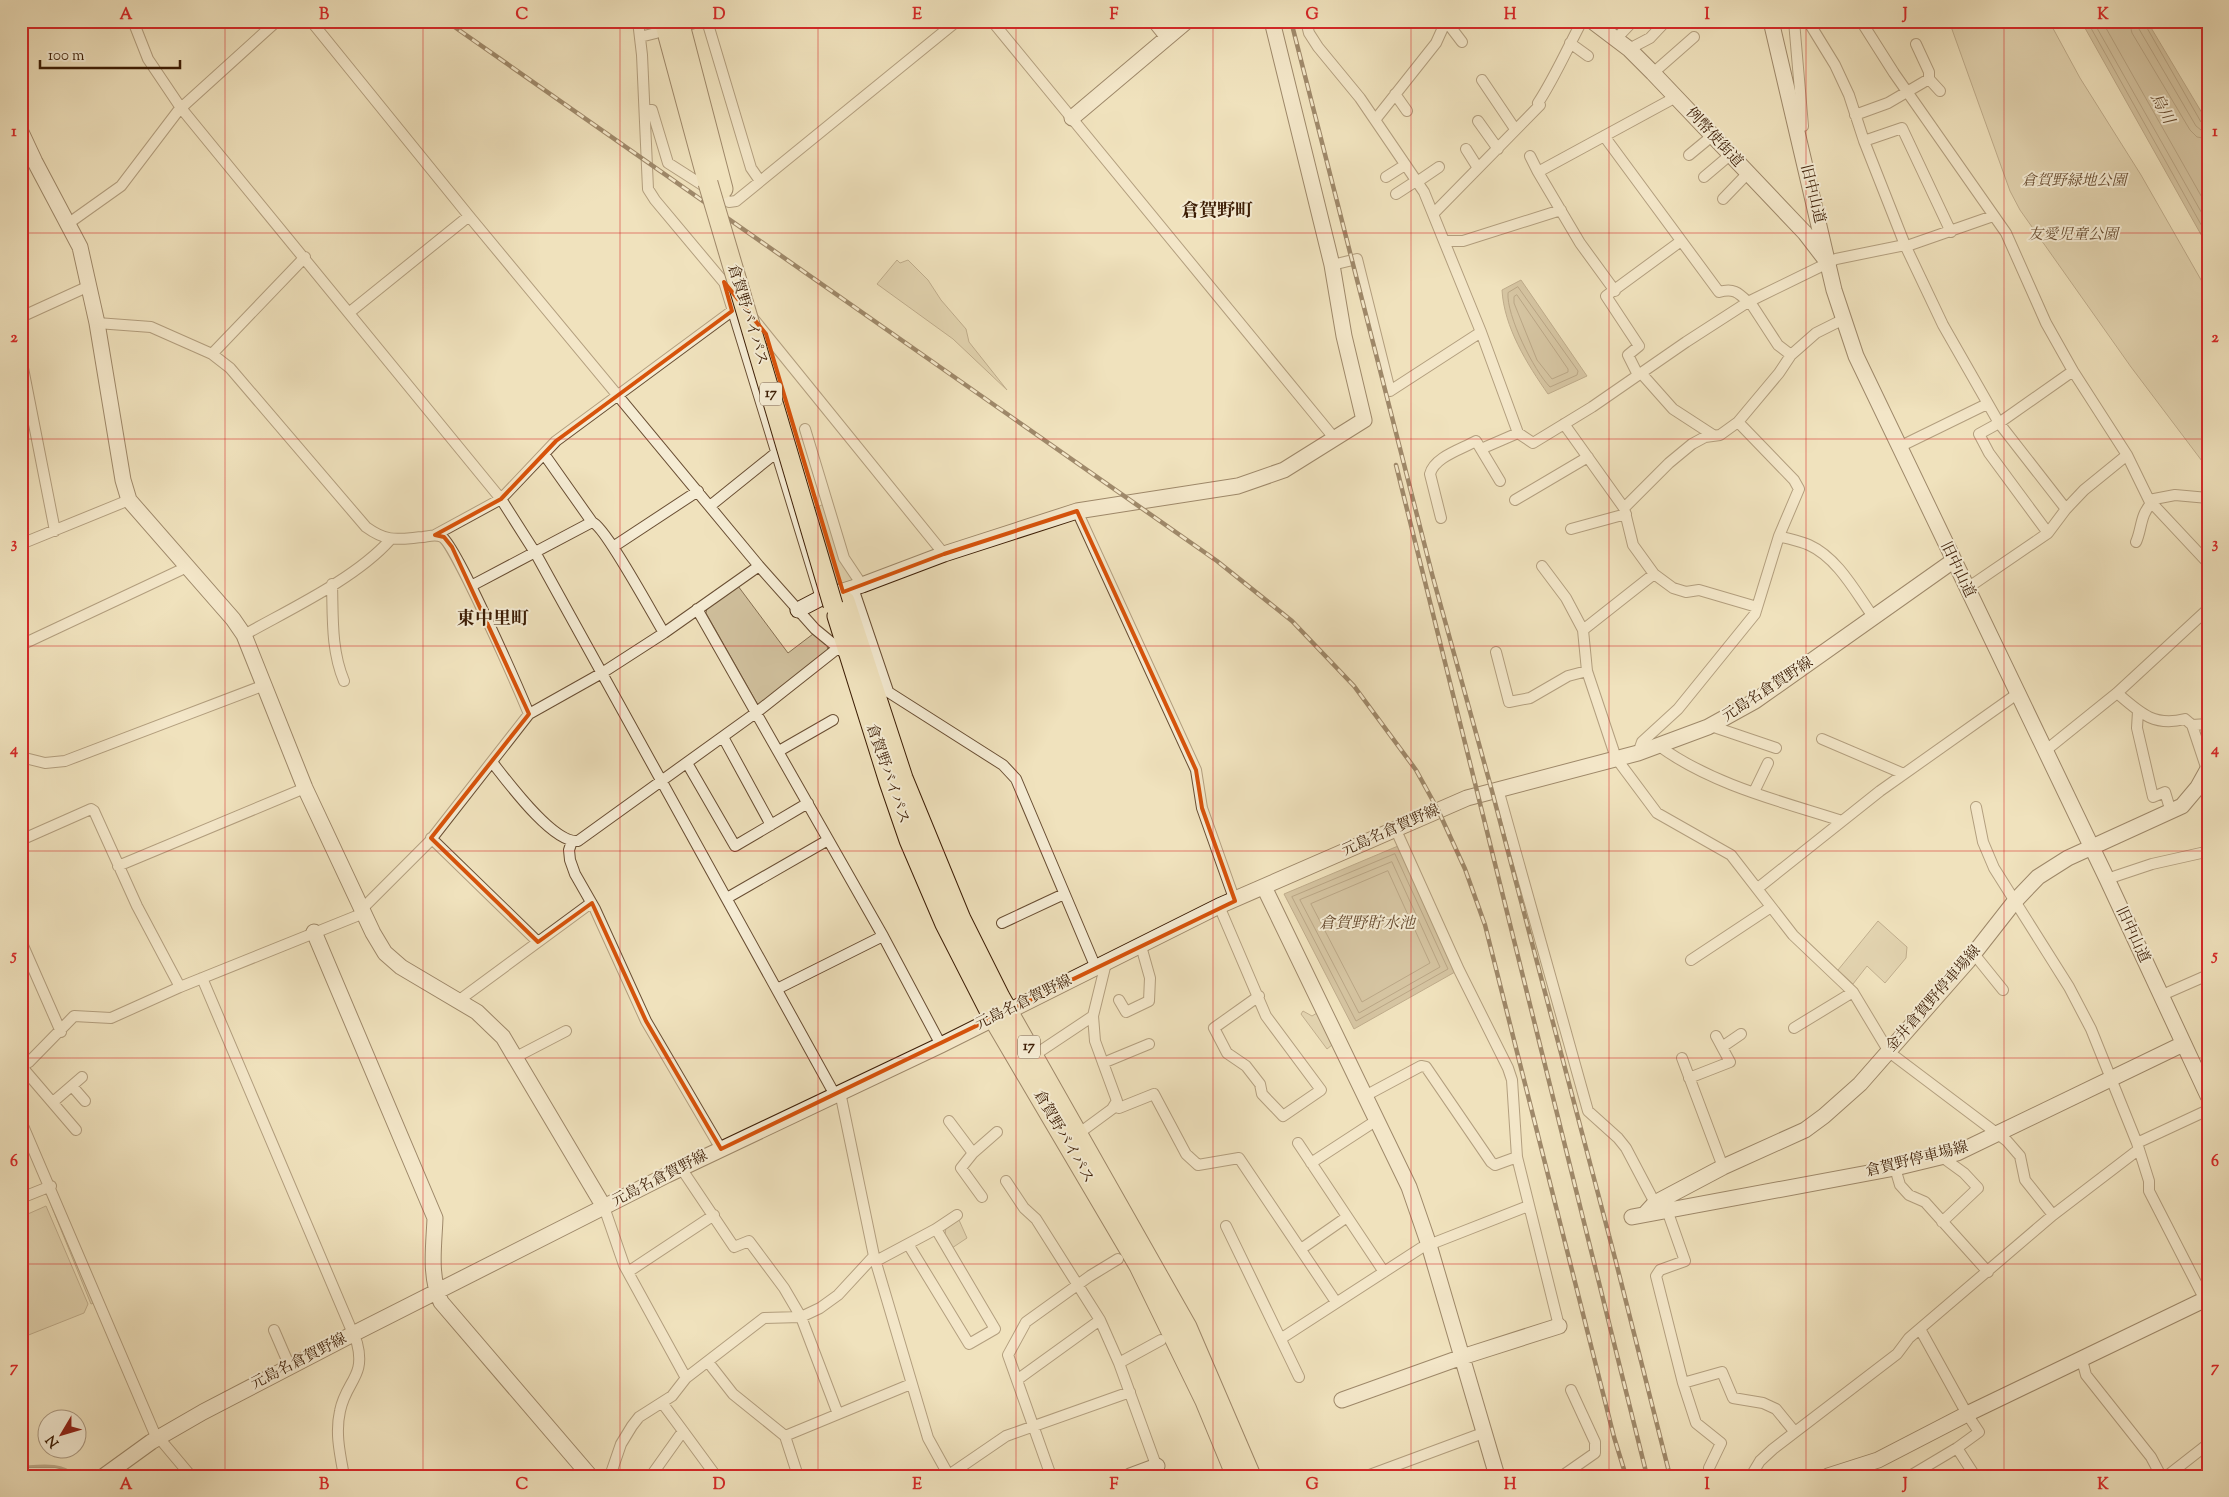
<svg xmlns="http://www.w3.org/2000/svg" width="2229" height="1497" font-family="'Sorts Mill Goudy','Noto Serif JP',serif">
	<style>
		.green { fill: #d1c19e; stroke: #866f52 }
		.water { fill: #b39f7e; stroke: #836b4e }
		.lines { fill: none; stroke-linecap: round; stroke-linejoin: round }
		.shore { stroke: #785e42; stroke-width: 1 }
		.stream { stroke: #836b4e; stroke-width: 2.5 }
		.street-casing { stroke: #694e33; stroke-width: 12 }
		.secondary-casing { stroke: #3c1d05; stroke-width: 17 }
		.highway-casing { stroke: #3c1d05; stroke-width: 21 }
		.street { stroke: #f5ecd4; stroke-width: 10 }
		.secondary { stroke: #f5ecd4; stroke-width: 15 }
		.highway { stroke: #f0e2bd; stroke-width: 19 }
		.rail-casing { stroke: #3c1d05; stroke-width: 4.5 }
		.rail { stroke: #f5ecd4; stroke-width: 2.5; stroke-dasharray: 8; stroke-linecap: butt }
		.highway-bridge-casing { stroke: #3c1d05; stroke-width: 21; stroke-linecap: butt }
		.highway-bridge { stroke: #f0e2bd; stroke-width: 19 }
		.marked { fill: none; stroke: #d7530b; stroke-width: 4; stroke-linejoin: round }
		.grid { fill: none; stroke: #d62828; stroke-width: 1; stroke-opacity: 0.55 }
		.labels { text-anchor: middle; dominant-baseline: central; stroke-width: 4; stroke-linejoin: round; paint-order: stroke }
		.shield { fill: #f5ecd4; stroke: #745b43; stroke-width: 1 }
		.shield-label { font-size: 14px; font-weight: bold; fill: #3c1d05 }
		.street-label { font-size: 15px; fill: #3c1d05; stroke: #f5ecd4 }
		.park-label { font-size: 15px; font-style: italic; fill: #694e33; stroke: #f5ecd4 }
		.water-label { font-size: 16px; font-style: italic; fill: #664a2f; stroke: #f5ecd4 }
		.quarter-label { font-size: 18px; font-weight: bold; fill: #3c1d05; stroke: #f5ecd4 }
		.neatline { fill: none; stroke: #d62828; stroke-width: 2 }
		.grid-label { font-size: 16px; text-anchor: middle; font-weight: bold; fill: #d62828 }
	</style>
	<rect width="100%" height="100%" fill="#f0e2bd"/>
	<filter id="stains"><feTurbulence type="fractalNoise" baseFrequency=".004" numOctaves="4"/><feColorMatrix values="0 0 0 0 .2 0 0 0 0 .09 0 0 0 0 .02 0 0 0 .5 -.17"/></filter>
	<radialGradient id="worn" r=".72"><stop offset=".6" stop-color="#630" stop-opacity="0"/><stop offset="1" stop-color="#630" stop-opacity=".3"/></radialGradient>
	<path class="green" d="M 1949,21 L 2049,21 L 2080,78 L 2141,175 L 2208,292 L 2208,469 L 2131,367 L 2020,210 L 2010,191 Z
		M 897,260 L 900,263 L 908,260 L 928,280 L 941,300 L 966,329 L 969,342 L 1007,390 L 953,339 L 877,284 Z
		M 824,504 L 854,580 L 824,590 L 801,514 Z
		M 738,586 L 788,653 L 813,634 L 827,645 L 828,652 L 758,705 L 706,613 L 707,608 Z
		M 1878,921 L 1907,947 L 1906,958 L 1885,983 L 1867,966 L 1853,984 L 1838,970 Z
		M 1303,1011 L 1312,1016 L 1317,1013 L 1332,1045 L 1327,1049 L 1301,1014 Z
		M 47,1195 L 50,1195 L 94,1303 L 91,1304 Z
		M 46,1206 L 88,1304 L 84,1313 L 21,1338 L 21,1217 Z
		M 959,1220 L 967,1238 L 952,1248 L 945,1235 L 946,1227 Z"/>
	<path class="water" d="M 2081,21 L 2147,21 L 2208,123 L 2208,247 Z
		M 1521,280 L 1587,376 L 1548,394 C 1527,364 1504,327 1502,290 Z
		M 1398,846 L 1455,972 L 1354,1029 L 1284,894 Z"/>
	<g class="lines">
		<path class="shore" d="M 2087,21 L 2208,237
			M 2093,21 L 2208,224
			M 2102,21 L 2208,208
			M 2129,21 L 2132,33 L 2190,130 L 2197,137 L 2208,139
			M 2137,21 L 2139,29 L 2196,126 L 2201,130 L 2208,131
			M 2143,21 L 2201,122 L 2208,125
			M 1518,287 L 1578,371 L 1577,375 L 1550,387 C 1534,371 1506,315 1508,293 Z
			M 1517,295 L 1568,369 L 1568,372 L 1552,379 L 1537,360 L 1514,303 L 1514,297 Z
			M 1395,854 L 1448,969 L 1356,1021 L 1292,897 Z
			M 1392,862 L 1440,967 L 1359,1013 L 1300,900 Z
			M 1388,871 L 1430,963 L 1362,1002 L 1311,904 Z"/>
		<path class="stream" d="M 21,1467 C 40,1466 61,1462 76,1476"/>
		<defs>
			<path id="street" d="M 133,21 L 148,59 L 181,108 L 501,499 L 536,554 L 835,1095
				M 311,21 L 469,216 L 759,566 L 815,629 L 843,652
				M 638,21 L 642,55 L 648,189 L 655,200 L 737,298
				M 707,21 L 751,168 L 760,181
				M 992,21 L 1335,439
				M 1306,21 L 1309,33 L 1318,47 L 1360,98 L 1424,192 L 1481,332 L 1518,433 L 1533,443 L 1592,407 L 1686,342 L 1748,302 L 1836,259 L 1905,245
				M 1446,21 L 1462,42
				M 1794,21 L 1803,126 L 1796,128
				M 1808,21 L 1835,65 L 1849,95 L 1864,141 L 1905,245 L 1943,325 L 1999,423 L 2066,509
				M 1861,21 L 1894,73 L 2006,233 L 2046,323 L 2073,371 L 2127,455 L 2149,500 L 2208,563
				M 691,24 L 700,21
				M 640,37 L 656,33
				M 1616,39 L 1633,21
				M 1570,43 L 1588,56
				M 1916,44 L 1929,72 L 1929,79
				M 1629,49 L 1650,38 L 1666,21
				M 1653,73 L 1694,37
				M 1482,80 L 1515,129
				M 1395,94 L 1407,111
				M 181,108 L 277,21
				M 645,109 L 652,110 L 668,163 L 729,202 L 736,201 L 957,21
				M 1855,115 L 1888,103 L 1929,79 L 1940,91
				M 1375,120 L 1436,43 L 1446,21
				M 1478,121 L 1498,149
				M 1604,136 L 1719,292 C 1733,288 1738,292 1748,302
				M 1864,141 L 1902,128 L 1951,232
				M 1466,149 L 1478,168
				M 1689,155 L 1712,136
				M 1530,156 L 1538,172
				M 1386,177 L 1405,165
				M 1704,177 L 1730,155
				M 1417,182 L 1439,167
				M 1396,194 L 1416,181
				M 1723,199 L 1748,173
				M 1434,213 L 1540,105 L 1538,103 C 1555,77 1567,49 1582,21
				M 69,223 L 121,186 L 181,107
				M 1445,241 L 1463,241 L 1561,210
				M 1907,246 L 1993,216
				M 1332,265 L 1357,259 L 1390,391 L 1481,332
				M 725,285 L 821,598
				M 1615,291 L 1580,243 L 1538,172 L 1676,97
				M 1750,302 L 1778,345 L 1791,355
				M 350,312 L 469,216
				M 21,317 L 89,286
				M 752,317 L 944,554
				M 97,323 L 151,327 L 212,354 L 230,368 L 366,527 C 388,543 398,539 423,537 C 430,536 436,534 442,537 C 455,543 519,690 529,714
				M 212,354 L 305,257
				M 21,358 L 55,531
				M 1641,373 L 1673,409 L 1713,435
				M 1638,375 L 1628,355 L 1639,346 L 1606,296 L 1681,241
				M 1564,424 L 1624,508 L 1633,545 L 1654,574 L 1583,630 L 1587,671 L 1616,758 L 1657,813 L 1731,855 L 1793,935 L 1853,992 L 1889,1052 L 2007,1141 L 2020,1156 L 2025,1180 L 2053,1215
				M 805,429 L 844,558 L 862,585
				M 1899,447 L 1987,404
				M 1481,449 L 1518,433
				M 544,454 L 592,522
				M 1515,500 L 1588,457
				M 2149,500 L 2175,495 L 2208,498
				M 710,506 L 777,452
				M 1624,508 L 1669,463 L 1692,444 L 1705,437 L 1720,435 L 1738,422 L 1779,373 L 1791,355 L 1816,333 L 1842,320
				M 1077,511 L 1196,770 L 1202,808 L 1235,901
				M 1441,518 L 1430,474 C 1434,457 1462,449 1476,441 L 1500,481
				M 1571,529 L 1626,514
				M 2048,533 L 1989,453 L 1979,434 L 1999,423 L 2073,371
				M 435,535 L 501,499 L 556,441 L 732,311
				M 1779,536 C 1789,539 1800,541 1809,545 C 1838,558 1856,593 1874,618
				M 2136,542 C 2142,529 2140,514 2152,503
				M 21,544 L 129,500
				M 613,547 L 698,491
				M 1542,566 L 1566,598 L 1583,630
				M 1654,574 L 1673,588 L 1686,592 L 1699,590 L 1757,607
				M 332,584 C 333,617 331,650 344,681
				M 471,586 L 592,522 C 605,526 653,615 664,633
				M 853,588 L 888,691
				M 1966,589 L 2048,533 L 2066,509 L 2084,490 L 2127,455
				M 697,609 L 883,936 L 941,1045
				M 244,635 C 290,609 355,579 390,540
				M 21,645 L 187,567
				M 1496,652 L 1509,702 L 1530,698 L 1568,676 L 1587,671
				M 882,688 L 1003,765 L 1016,779 L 1096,968
				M 2117,693 C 2140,713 2154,727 2185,719 L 2192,725 L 2207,770
				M 2138,711 L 2137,728 L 2153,797 L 2165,792 L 2171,812
				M 2192,725 L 2208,724
				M 1711,726 L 1776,748
				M 723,737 L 771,825
				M 1822,739 L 1904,774
				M 1659,746 C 1713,785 1780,801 1842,821
				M 779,751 L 833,720
				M 2045,751 L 2117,693 L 2208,609
				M 1638,753 L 1642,742 L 1678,709 L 1755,614 L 1779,536 L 1799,489 L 1794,480 L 1738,422
				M 21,757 L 45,763 L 65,761 L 262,686
				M 492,762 C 507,781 553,844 578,841 L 757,712 L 838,648
				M 687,763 L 735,846 L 808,803
				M 1498,789 L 1588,1111 L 1618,1138 L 1626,1148 L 1655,1203
				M 1754,792 L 1768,763
				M 1976,807 L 1983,842 L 1994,868 L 2069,987 L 2091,1029 L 2137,1143 L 2149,1181 L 2149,1191 L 2207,1304
				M 1395,828 L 1459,970 L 1508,1068 L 1512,1080 L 1517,1157 L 1559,1326
				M 431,838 L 538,942
				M 21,840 L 91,809 L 94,811 L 137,906 L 180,987
				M 572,841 L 569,850 L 570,860 L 575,874 L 595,909 L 646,1021 L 721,1149
				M 118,866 L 305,788
				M 2107,879 L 2152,864 L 2201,853
				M 1758,888 L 1880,791 L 2017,694
				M 727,898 L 828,840
				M 1219,906 L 1266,1016 L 1321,1090 L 1283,1116 L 1262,1094 L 1260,1084 L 1246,1066 L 1227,1053 L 1214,1028 L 1259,996
				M 362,909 L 429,842 L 529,714 L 602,673 L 664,633 L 759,566
				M 1002,923 L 1064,894
				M 21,941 L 61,1032
				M 1974,954 L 2003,990
				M 1691,960 L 1771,907
				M 202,978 L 357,1343 C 366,1377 346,1381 340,1411 C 335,1433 340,1454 344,1476
				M 777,989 L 883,936
				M 2160,996 L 2208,975
				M 1119,1000 L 1126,1012 L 1149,1001 L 1150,978 L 1141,946
				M 458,1001 L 591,903
				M 1794,1028 L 1853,992
				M 1722,1047 L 1741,1034
				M 1039,1052 L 1093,1016
				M 516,1057 L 566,1031
				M 1682,1058 L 1723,1167
				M 1103,1063 L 1149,1044
				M 21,1067 L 29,1062 L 74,1016 L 111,1018 L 180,987 L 364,913
				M 22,1067 L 76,1130
				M 1689,1078 L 1730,1062 L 1716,1036
				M 72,1086 L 85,1101
				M 840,1092 L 874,1256 L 928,1438 L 949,1476
				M 1365,1096 L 1421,1066 L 1426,1067 L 1491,1162 L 1495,1165 L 1517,1157
				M 53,1102 L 82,1077
				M 1115,1106 L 1119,1108 L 1154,1094 L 1186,1154 L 1198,1165 L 1239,1158 L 1336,1302
				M 21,1121 L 154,1432 L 191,1476
				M 949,1121 L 973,1153
				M 1078,1134 L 1112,1109 L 1117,1101 L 1095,1041 L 1093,1016 L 1106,963
				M 1298,1143 L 1384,1272
				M 2137,1143 L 2208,1110
				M 1942,1157 L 1964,1173 L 1978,1188 L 1942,1222
				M 1311,1163 L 1377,1120
				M 681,1168 L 734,1247 L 749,1241 L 784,1288 L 801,1317 L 838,1414
				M 1895,1168 L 1900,1185 L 1909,1195 L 1925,1202 L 1988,1272
				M 1006,1181 L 1024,1208 L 1036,1219 L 1100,1320 L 1119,1363 L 1160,1476
				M 982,1197 L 961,1168 L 973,1153 L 997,1132
				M 21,1198 L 51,1186
				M 604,1207 L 624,1265 L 686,1378 L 672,1396 L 639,1417 L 632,1426 L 621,1444 L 610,1476
				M 1667,1210 L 1685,1261 L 1660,1270 L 1656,1276 L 1683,1383 L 1722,1372 L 1733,1398 L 1763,1403 L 1776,1409 L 1794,1431
				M 1226,1226 L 1299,1377
				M 908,1244 L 969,1344 L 995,1329 L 936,1229
				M 1301,1249 L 1347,1217
				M 876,1261 L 936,1229 L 957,1215
				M 628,1272 L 714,1215
				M 274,1330 L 290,1367
				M 1282,1338 L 1421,1248 L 1528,1206
				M 2082,1360 L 2086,1375 L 2151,1457 L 2161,1476
				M 708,1362 L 733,1394 L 785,1436 L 798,1476
				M 1119,1363 L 1161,1340
				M 686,1378 L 764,1318 L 801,1317 L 820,1308 L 838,1295 L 874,1256
				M 1017,1380 L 1100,1320
				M 1683,1383 L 1696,1423 L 1721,1443 L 1709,1468
				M 683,1431 L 716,1476
				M 785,1436 L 911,1384
				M 1957,1448 L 1975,1476
				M 21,1473 L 55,1473 L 67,1476
				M 949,1475 L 1006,1436 L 1130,1392
				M 651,1476 L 683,1431 L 663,1404
				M 1051,1476 L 1008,1355 L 1026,1322 L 1090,1276 L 1118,1259
				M 1367,1476 L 1483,1433
				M 1562,1476 L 1595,1453 L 1595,1442 L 1571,1390
				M 1751,1476 L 1760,1461 L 1773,1449 L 1897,1354 L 1909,1338 L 2053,1215 L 2138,1150
				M 1910,1476 L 1957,1448 L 1979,1432 L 1967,1414 L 1920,1329
				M 2167,1476 L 2208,1444"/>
			<path id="secondary" d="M 1155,21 L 1168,37
				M 1592,21 L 1629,49 L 1653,73 L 1805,233 L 1825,259
				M 1771,21 L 1834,290 L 1856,356 L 2107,879 L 2208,1096
				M 1072,118 L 1187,21
				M 21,132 L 35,162 L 80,247 L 97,323 L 123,480 L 129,500 L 233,619 L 244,635 L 305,788 L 373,933 L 385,953 L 401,967 L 477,1012 L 503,1037 L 604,1207
				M 798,610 L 821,598 L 862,585 L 944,554 L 1077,511 L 1238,486 L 1284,470 L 1364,420 L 1344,336 L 1332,265 L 1272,21
				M 1264,887 L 1409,1187 L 1429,1245 L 1497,1476
				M 314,932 L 435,1218 C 434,1246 429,1275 441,1302 L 590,1476
				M 1645,1214 L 1655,1203 L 1723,1167 L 1805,1130 L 1824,1116 L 1860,1084 L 1968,961 L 2015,901 L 2038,877 L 2068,858 L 2182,806 L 2198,787 L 2208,769
				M 1632,1217 L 1895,1168 L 1957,1153 L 2183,1044
				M 1342,1400 L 1462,1357 L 1559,1326
				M 104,1476 L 151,1442 L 203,1412 L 353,1334 L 667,1175 L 941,1045 L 1219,906 L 1467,798 L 1638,753 L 1708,727 L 1755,701 L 1953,561
				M 1130,1476 L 1157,1466
				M 1828,1476 L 1878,1460 L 1967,1414 L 2208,1298"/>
			<path id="highway" d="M 664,21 L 708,183
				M 679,21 L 723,189
				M 845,601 L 903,778 L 961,919 L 1000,997 L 1187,1327 L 1251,1476
				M 837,616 L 889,782 L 909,840 L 945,924 L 993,1018 L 1139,1266 L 1205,1401 L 1236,1476"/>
		</defs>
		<use href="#street" class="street-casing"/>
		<use href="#secondary" class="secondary-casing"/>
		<use href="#highway" class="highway-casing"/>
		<use href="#street" class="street"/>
		<use href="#secondary" class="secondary"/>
		<use href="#highway" class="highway"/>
		<defs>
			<path id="rail" d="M 446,21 L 1217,561 L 1292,621 L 1354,686 L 1416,770 L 1438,810 L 1465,869 L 1485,925 L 1614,1437 L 1626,1476
				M 1291,21 L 1432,574 L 1492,791 L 1616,1262 L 1670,1476
				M 1396,465 L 1647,1476"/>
		</defs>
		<use href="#rail" class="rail-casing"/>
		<use href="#rail" class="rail"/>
		<defs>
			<path id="highway-bridge" d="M 708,183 L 833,605"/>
		</defs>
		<use href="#highway-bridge" class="highway-bridge-casing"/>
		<use href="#highway-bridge" class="highway-bridge"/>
	</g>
	<path d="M0 0H2229V1497H0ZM 724,282 L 766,334 L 843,592 L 944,554 L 1077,511 L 1196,770 L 1202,808 L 1235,901 L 721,1149 L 646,1021 L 592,903 L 538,942 L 431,838 L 529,714 L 452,547 L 444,537 L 435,535 L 501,499 L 556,441 L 732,311 Z" fill="#f0e2bd" fill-opacity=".55" fill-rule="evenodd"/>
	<path class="marked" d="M 724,282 L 766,334 L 843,592 L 944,554 L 1077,511 L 1196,770 L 1202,808 L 1235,901 L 721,1149 L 646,1021 L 592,903 L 538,942 L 431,838 L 529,714 L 452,547 L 444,537 L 435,535 L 501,499 L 556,441 L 732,311 Z"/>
	<path class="grid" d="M 225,21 L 225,1476M 423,21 L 423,1476M 620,21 L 620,1476M 818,21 L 818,1476M 1016,21 L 1016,1476M 1213,21 L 1213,1476M 1411,21 L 1411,1476M 1609,21 L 1609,1476M 1806,21 L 1806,1476M 2004,21 L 2004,1476M 21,233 L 2208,233M 21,439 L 2208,439M 21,646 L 2208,646M 21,851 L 2208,851M 21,1058 L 2208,1058M 21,1264 L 2208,1264"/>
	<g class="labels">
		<g class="shield">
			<rect x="760" y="382.5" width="22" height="23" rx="4"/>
			<rect x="1018" y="1035.5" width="22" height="23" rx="4"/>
		</g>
		<g class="shield-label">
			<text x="771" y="394">17</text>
			<text x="1029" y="1047">17</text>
		</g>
		<g class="street-label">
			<text transform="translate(1714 138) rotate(47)">例幣使街道</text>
			<text transform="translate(1812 194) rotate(76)">旧中山道</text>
			<text transform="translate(747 315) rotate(73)">倉賀野バイパス</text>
			<text transform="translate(1957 570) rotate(64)">旧中山道</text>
			<text transform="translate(1768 690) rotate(-33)">元島名倉賀野線</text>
			<text transform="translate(887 774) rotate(71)">倉賀野バイパス</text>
			<text transform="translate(1391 831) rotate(-24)">元島名倉賀野線</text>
			<text transform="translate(2132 935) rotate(65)">旧中山道</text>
			<text transform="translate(1934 999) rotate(-49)">金井倉賀野停車場線</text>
			<text transform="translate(1024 1003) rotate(-26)">元島名倉賀野線</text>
			<text transform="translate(1063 1137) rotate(60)">倉賀野バイパス</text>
			<text transform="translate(1917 1160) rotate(-14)">倉賀野停車場線</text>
			<text transform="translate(660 1179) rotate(-27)">元島名倉賀野線</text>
			<text transform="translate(299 1362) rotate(-27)">元島名倉賀野線</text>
		</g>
		<g class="park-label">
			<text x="2074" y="181">倉賀野緑地公園</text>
			<text x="2073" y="235">友愛児童公園</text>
		</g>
		<g class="water-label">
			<text transform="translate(2161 109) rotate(62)">烏川</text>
			<text x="1367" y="924">倉賀野貯水池</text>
		</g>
		<g class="quarter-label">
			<text x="1217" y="212">倉賀野町</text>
			<text x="493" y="620">東中里町</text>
		</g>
	</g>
	<rect width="2229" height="1497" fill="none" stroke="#f0e2bd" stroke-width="55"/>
	<g transform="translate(62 1434) rotate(232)"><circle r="24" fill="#f5ecd4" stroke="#ab9981"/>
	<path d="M0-4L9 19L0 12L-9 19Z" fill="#8f2418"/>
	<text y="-8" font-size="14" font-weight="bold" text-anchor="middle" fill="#3c1d05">N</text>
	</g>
	<path d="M40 60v8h140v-8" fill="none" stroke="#3c1d05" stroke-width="2.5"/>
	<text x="48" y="60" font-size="15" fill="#3c1d05" stroke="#f5ecd4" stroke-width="4" paint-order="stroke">100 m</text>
	<rect x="28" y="28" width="2174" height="1442" class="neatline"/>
	<g class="grid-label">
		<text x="126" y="19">A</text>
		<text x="324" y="19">B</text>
		<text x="522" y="19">C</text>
		<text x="719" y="19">D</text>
		<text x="917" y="19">E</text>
		<text x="1114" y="19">F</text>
		<text x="1312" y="19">G</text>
		<text x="1510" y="19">H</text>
		<text x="1707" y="19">I</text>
		<text x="1905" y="19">J</text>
		<text x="2103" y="19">K</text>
		<text x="14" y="136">1</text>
		<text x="2215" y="136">1</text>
		<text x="14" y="342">2</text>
		<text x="2215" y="342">2</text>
		<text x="14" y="548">3</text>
		<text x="2215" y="548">3</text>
		<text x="14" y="754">4</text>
		<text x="2215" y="754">4</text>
		<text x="14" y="960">5</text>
		<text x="2215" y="960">5</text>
		<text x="14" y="1166">6</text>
		<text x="2215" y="1166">6</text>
		<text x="14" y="1372">7</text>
		<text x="2215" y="1372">7</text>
		<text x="126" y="1489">A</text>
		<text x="324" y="1489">B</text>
		<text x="522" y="1489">C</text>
		<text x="719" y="1489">D</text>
		<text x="917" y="1489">E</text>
		<text x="1114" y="1489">F</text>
		<text x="1312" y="1489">G</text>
		<text x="1510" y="1489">H</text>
		<text x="1707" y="1489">I</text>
		<text x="1905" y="1489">J</text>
		<text x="2103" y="1489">K</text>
	</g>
	<rect width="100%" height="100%" filter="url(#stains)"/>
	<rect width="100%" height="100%" fill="url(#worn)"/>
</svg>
